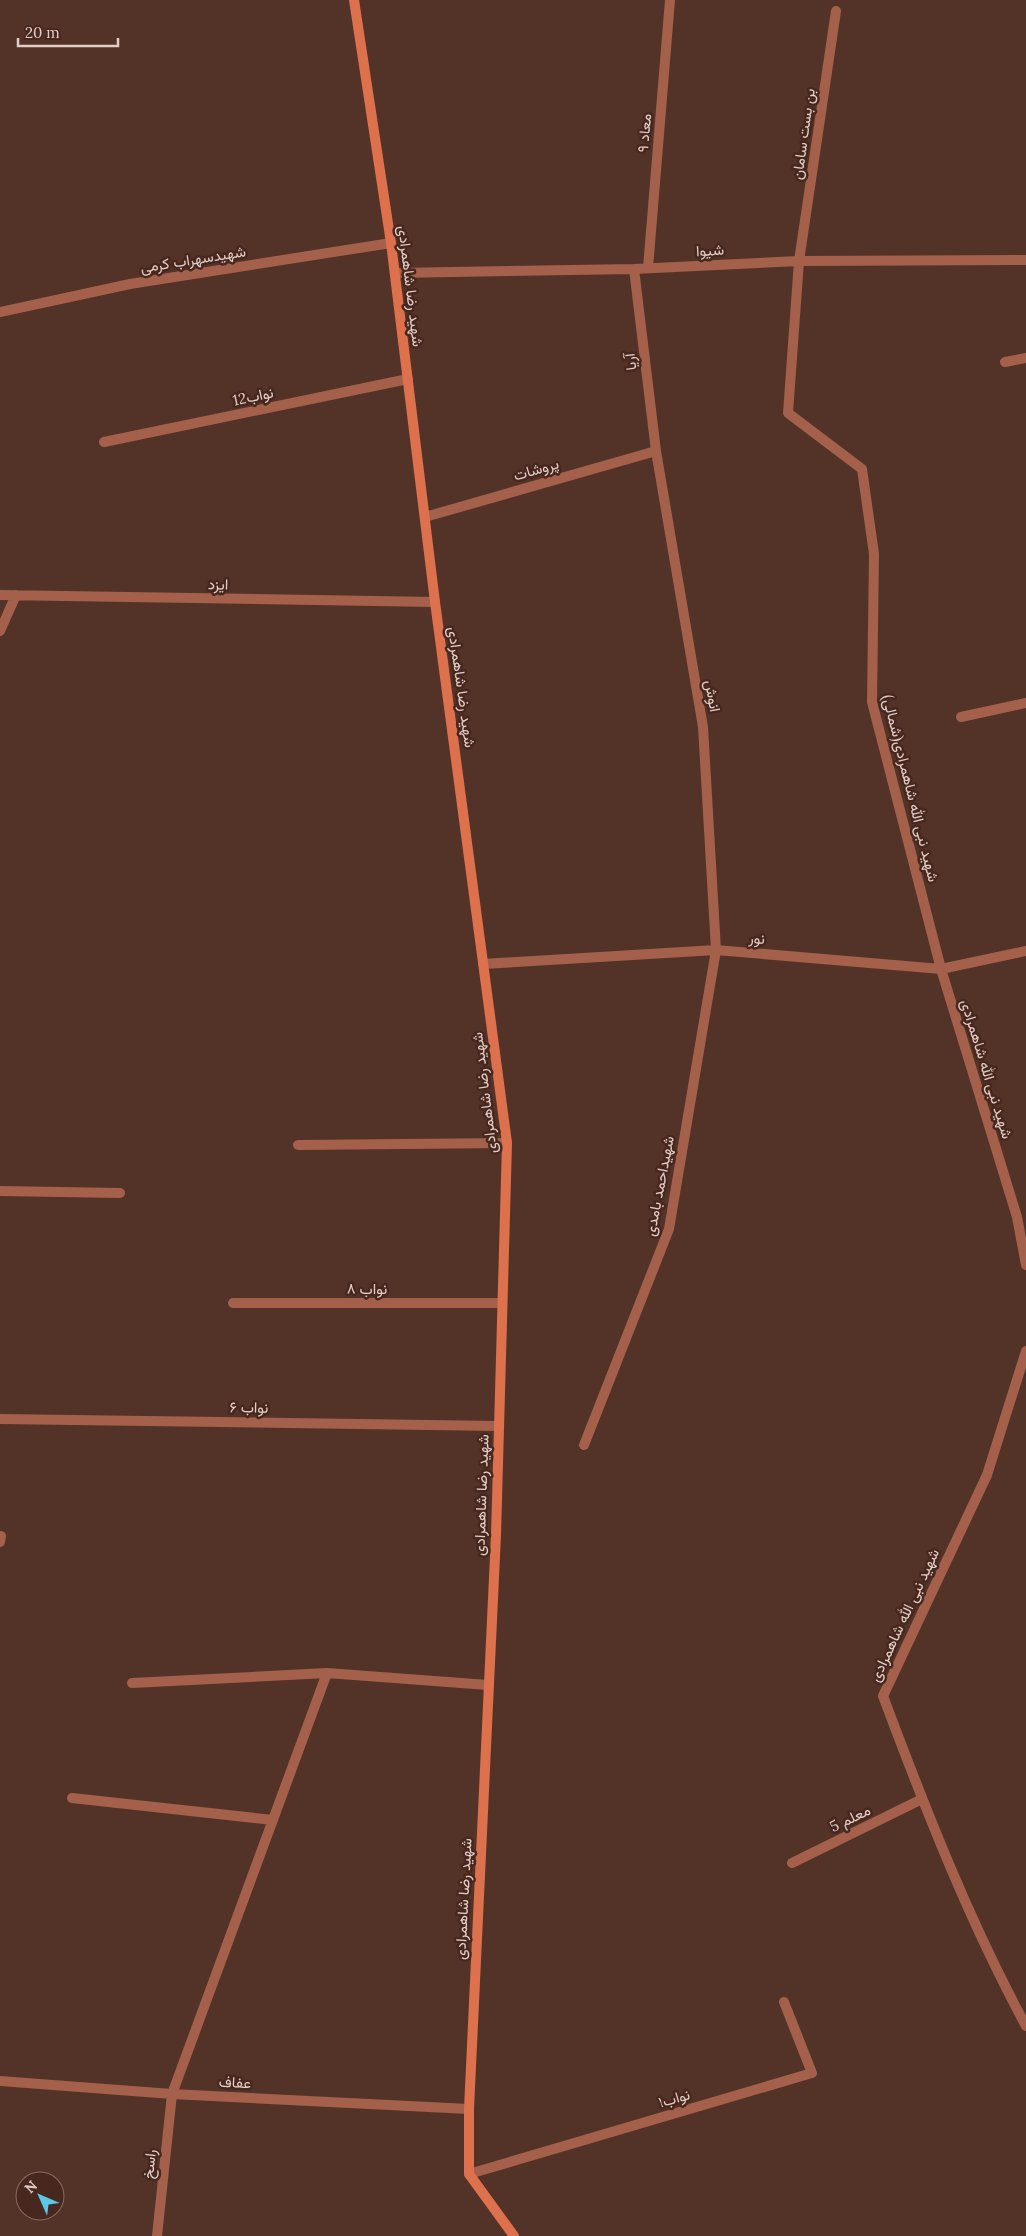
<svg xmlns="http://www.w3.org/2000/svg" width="1026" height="2236" font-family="Lora,Vazirmatn,serif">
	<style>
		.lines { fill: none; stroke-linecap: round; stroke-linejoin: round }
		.street { stroke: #a4604a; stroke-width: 10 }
		.secondary { stroke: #dd714d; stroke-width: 10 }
		.labels { text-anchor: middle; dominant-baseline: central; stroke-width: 5; stroke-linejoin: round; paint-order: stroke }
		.street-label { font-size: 15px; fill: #e3cec7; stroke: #48281e }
	</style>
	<rect width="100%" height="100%" fill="#533328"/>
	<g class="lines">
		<path class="street" d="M 836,11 L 799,261 L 788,413 L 862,469 L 874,554 L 872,702 L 941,969 L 1017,1217 L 1026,1265
			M 648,268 L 670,0
			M 395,273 L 634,269 L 799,261 L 1026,260
			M 0,312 L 130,284 L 391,243
			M 1005,362 L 1026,358
			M 104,442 L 408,379
			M 425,517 L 656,451
			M 0,595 L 435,602
			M 0,631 L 16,595
			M 961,717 L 1026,703
			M 483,964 L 716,950 L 941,969 L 1026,951
			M 298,1145 L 507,1143
			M 0,1191 L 120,1193
			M 233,1303 L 502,1303
			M 1026,1351 L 987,1475 L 883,1696 C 925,1808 969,1921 1026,2026
			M 0,1419 L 499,1426
			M 584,1445 L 669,1229 L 716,950 L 703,727 L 656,451 L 634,269
			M 0,1542 L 1,1536
			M 132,1683 L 327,1673
			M 72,1798 L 273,1820
			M 792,1863 L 922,1799
			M 0,2081 L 172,2094 L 469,2109
			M 469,2174 L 812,2073 L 784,2002
			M 157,2236 L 172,2094 L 327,1673 L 488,1685"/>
		<path class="secondary" d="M 354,0 L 391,243 L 435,602 L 507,1143 L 496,1535 L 469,2109 L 469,2174 L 514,2236"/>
	</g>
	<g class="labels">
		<g class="street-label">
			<text transform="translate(644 133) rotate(-85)">معاد ۹</text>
			<text transform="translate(803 134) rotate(-82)">بن بست سامان</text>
			<text transform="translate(710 250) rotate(-3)">شیوا</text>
			<text transform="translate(193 259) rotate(-9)">شهیدسهراب کرمی</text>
			<text transform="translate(411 286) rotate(83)">شهید رضا شاهمرادی</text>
			<text transform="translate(630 362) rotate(-97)">آریا</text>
			<text transform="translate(253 396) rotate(-12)">نواب12</text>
			<text transform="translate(536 469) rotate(-16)">پروشات</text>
			<text transform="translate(218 584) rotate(1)">ایزد</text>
			<text transform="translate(462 687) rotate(82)">شهید رضا شاهمرادی</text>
			<text transform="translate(713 696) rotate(80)">انوش</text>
			<text transform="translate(911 788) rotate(76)">شهید نبی الله شاهمرادی(شمالی)</text>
			<text transform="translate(757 938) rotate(5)">نور</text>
			<text transform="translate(987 1069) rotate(73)">شهید نبی الله شاهمرادی</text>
			<text transform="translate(484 1093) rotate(-97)">شهید رضا شاهمرادی</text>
			<text transform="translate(659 1186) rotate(-79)">شهیداحمد بامدی</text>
			<text x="367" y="1288">نواب ۸</text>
			<text transform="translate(249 1407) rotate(1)">نواب ۶</text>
			<text transform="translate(481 1495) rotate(-88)">شهید رضا شاهمرادی</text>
			<text transform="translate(904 1615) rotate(-65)">شهید نبی الله شاهمرادی</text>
			<text transform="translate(850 1818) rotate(-26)">معلم 5</text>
			<text transform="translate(463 1899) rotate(-87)">شهید رضا شاهمرادی</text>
			<text transform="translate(235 2082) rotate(3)">عفاف</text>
			<text transform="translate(674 2098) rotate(-16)">نواب۱</text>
			<text transform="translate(149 2164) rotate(-84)">راسخ</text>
		</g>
	</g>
	<g transform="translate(40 2196) rotate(315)"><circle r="24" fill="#48281e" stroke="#866a62"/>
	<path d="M0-4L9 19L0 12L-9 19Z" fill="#5bc8e6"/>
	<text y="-8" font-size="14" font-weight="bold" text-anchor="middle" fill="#e3cec7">N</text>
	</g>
	<path d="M18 38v8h100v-8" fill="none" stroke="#e3cec7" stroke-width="2.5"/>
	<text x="25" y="38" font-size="15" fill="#e3cec7" stroke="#48281e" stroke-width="4" paint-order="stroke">20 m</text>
</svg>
